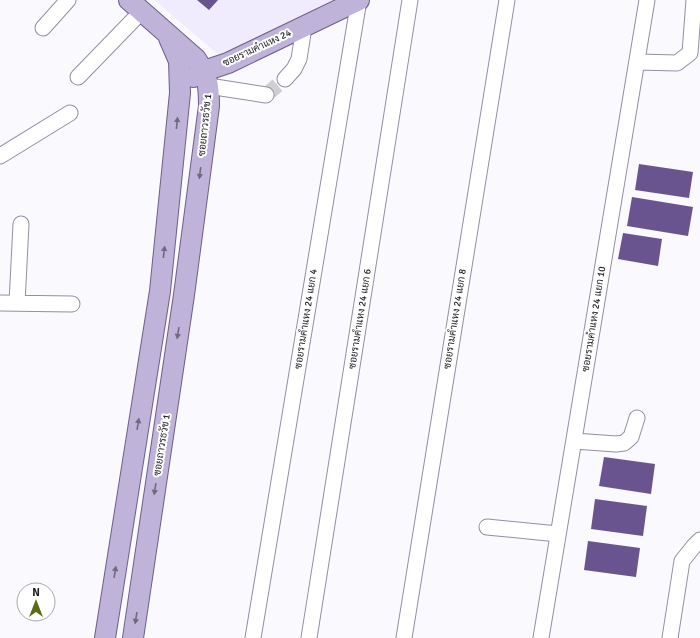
<svg xmlns="http://www.w3.org/2000/svg" width="700" height="638" font-family="Signika,Sarabun,sans-serif">
	<style>
		.built { fill: #f0ebfd }
		.building { fill: #695490 }
		.lines { fill: none; stroke-linecap: round; stroke-linejoin: round }
		.minor-tunnel { stroke: #cfced3; stroke-width: 15; stroke-dasharray: 15 8; stroke-linecap: butt }
		.minor-casing { stroke: #948ea3; stroke-width: 17 }
		.major-casing { stroke: #6d5e8b; stroke-width: 22 }
		.minor { stroke: #fff; stroke-width: 15 }
		.major { stroke: #bfb3d9; stroke-width: 20 }
		.oneway { fill: #706a80 }
		.labels { text-anchor: middle; dominant-baseline: central; stroke-width: 4; stroke-linejoin: round; paint-order: stroke }
		.street-label { font-size: 10px; fill: #222028; stroke: #fff }
	</style>
	<rect width="100%" height="100%" fill="#faf9fe"/>
	<path class="built" d="M 154,0 L 341,0 L 309,16 L 219,55 Z"/>
	<path class="building" d="M 197,0 L 218,0 L 209,10 Z
		M 639,164 L 693,172 L 689,198 L 635,190 Z
		M 632,197 L 693,207 L 688,236 L 627,226 Z
		M 623,233 L 662,239 L 658,266 L 618,259 Z
		M 604,457 L 655,464 L 651,494 L 599,486 Z
		M 595,499 L 647,506 L 643,536 L 591,529 Z
		M 588,541 L 640,548 L 636,577 L 584,570 Z"/>
	<g class="lines">
		<path class="minor-tunnel" d="M 266,95 L 285,79"/>
		<defs>
			<path id="minor" d="M 43,28 L 68,0
				M 637,62 L 677,63 L 690,53 L 694,0
				M 78,77 L 142,11
				M 285,79 L 294,69 L 299,59 L 304,27
				M 215,87 L 266,95
				M 0,156 L 70,113
				M 0,303 L 72,304
				M 17,303 L 21,224
				M 574,441 L 616,444 L 624,443 L 631,437 L 637,418
				M 487,527 L 558,534
				M 253,638 L 359,0
				M 309,638 L 410,0
				M 404,638 L 507,0
				M 541,638 L 647,0
				M 670,638 L 682,561 L 694,546 L 700,540"/>
			<path id="major" d="M 129,0 L 196,59 C 208,77 209,85 209,106 L 184,295 L 133,638
				M 193,77 L 204,71 L 228,63 L 359,0
				M 105,638 L 160,291 L 180,93 L 179,61 L 169,38"/>
		</defs>
		<use href="#minor" class="minor-casing"/>
		<use href="#major" class="major-casing"/>
		<use href="#minor" class="minor"/>
		<use href="#major" class="major"/>
	</g>
	<defs><path id="oneway-solid" d="M-6-.8H1V-3.2L6.5 0L1 3.2V.8H-6Z"/></defs>
	<g class="oneway">
		<use href="#oneway-solid" transform="translate(177 123) rotate(-84)"/>
		<use href="#oneway-solid" transform="translate(200 173) rotate(97)"/>
		<use href="#oneway-solid" transform="translate(164 252) rotate(-84)"/>
		<use href="#oneway-solid" transform="translate(178 333) rotate(99)"/>
		<use href="#oneway-solid" transform="translate(138 424) rotate(-81)"/>
		<use href="#oneway-solid" transform="translate(155 489) rotate(99)"/>
		<use href="#oneway-solid" transform="translate(115 572) rotate(-81)"/>
		<use href="#oneway-solid" transform="translate(136 618) rotate(99)"/>
	</g>
	<g class="labels">
		<g class="street-label">
			<text transform="translate(257 48) rotate(-25)">ซอยรามคำแหง 24</text>
			<text transform="translate(205 125) rotate(-84)">ซอยถาวรธวัช 1</text>
			<text transform="translate(306 319) rotate(-81)">ซอยรามคำแหง 24 แยก 4</text>
			<text transform="translate(360 319) rotate(-81)">ซอยรามคำแหง 24 แยก 6</text>
			<text transform="translate(455 319) rotate(-81)">ซอยรามคำแหง 24 แยก 8</text>
			<text transform="translate(594 319) rotate(-81)">ซอยรามคำแหง 24 แยก 10</text>
			<text transform="translate(162 445) rotate(-81)">ซอยถาวรธวัช 1</text>
		</g>
	</g>
	<g transform="translate(36 602)"><circle r="19" fill="#ffffff" stroke="#a7a6a9"/>
	<path d="M0-3L7 15L0 10L-7 15Z" fill="#5d6b14"/>
	<text y="-6" font-size="11" font-weight="bold" text-anchor="middle" fill="#222028">N</text>
	</g>
</svg>
